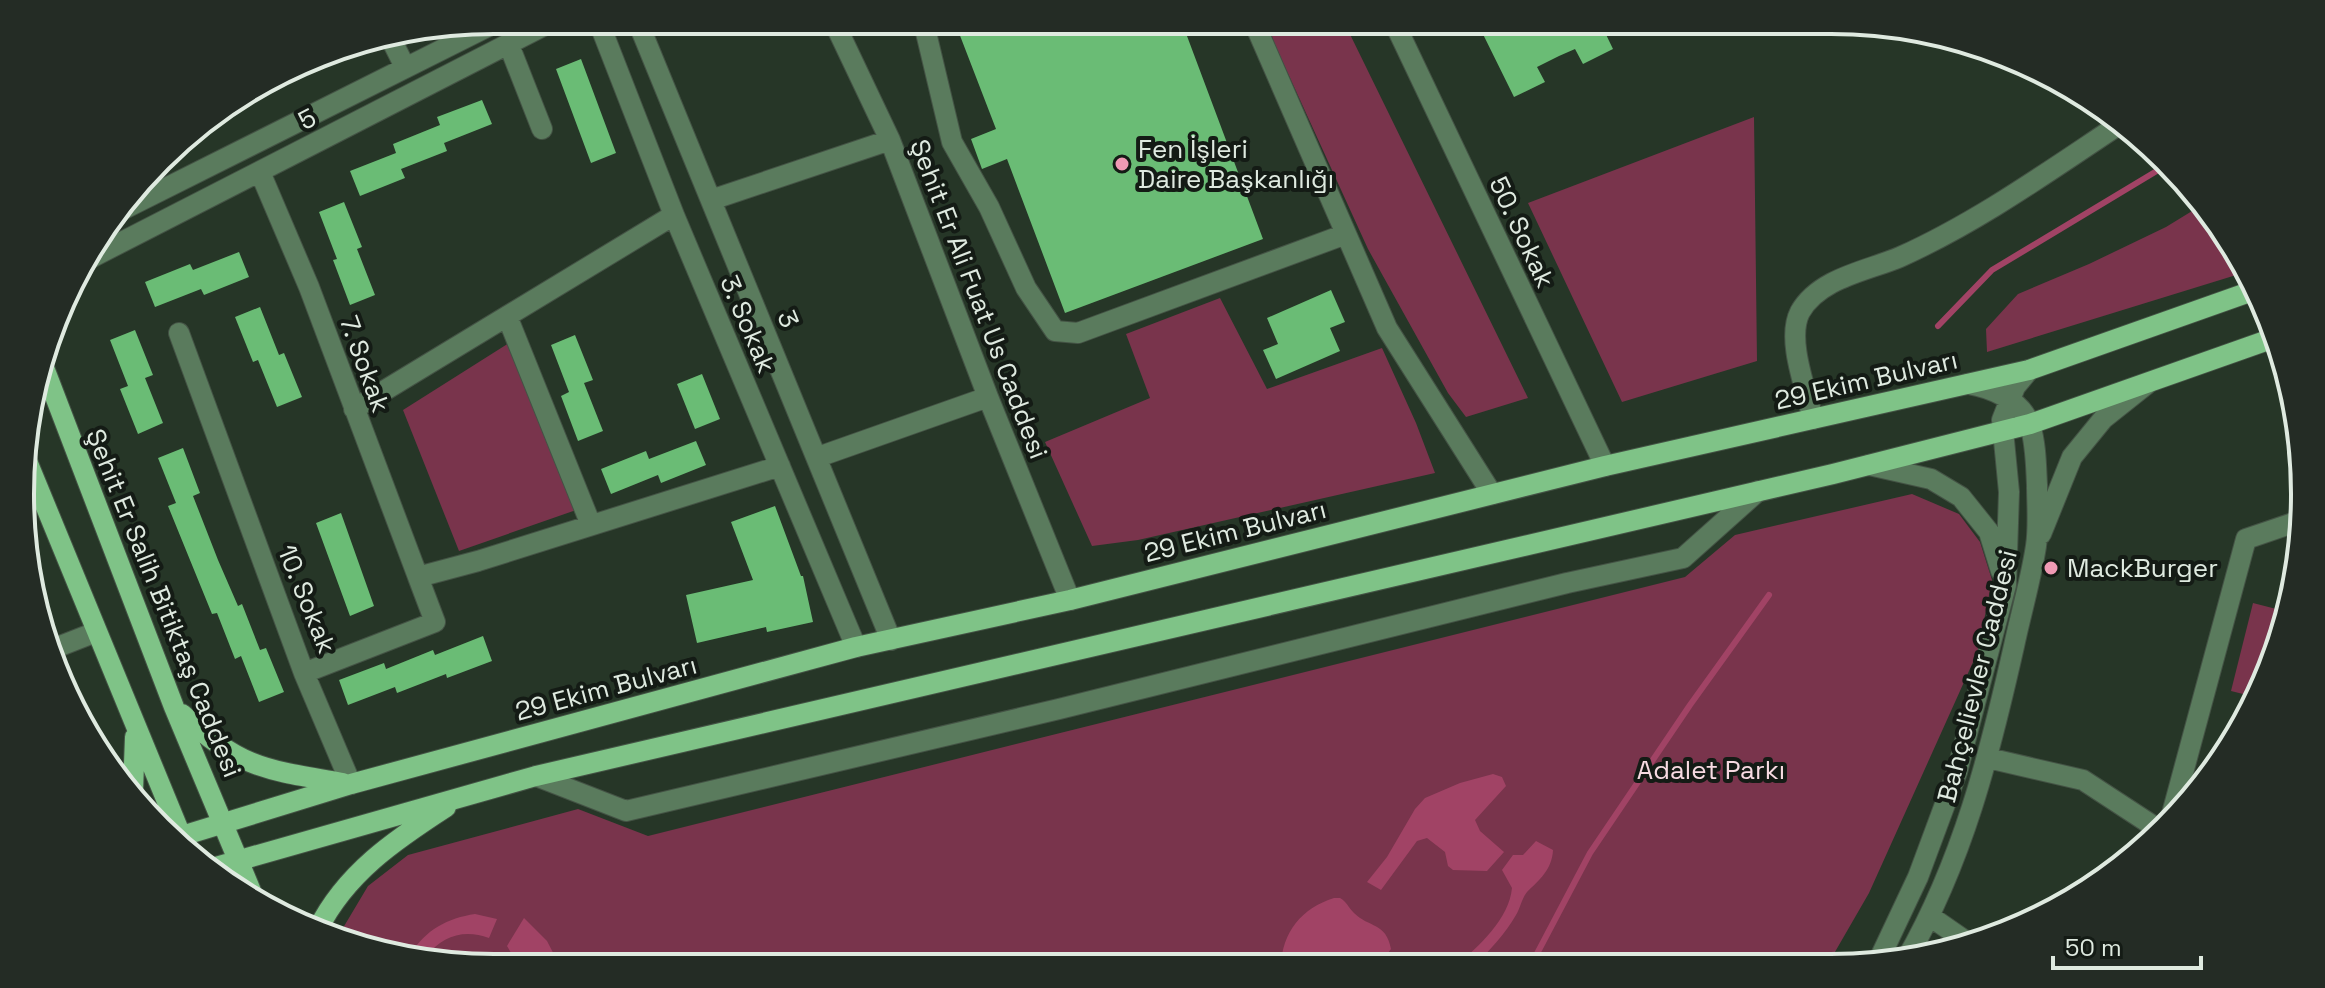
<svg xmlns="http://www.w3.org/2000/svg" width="2325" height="988" font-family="'Space Grotesk',sans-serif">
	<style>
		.green { fill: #79344c }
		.water { fill: #a14365 }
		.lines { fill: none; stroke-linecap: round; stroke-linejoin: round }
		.stream { stroke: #a14365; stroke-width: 6 }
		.building { fill: #6abc75 }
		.minor-casing { stroke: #445345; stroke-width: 22 }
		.major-casing { stroke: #445345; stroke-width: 22 }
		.minor { stroke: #5a7b5d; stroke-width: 20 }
		.major { stroke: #7fc387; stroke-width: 20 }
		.poi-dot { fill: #f09ab4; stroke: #141b15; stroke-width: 3 }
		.labels { text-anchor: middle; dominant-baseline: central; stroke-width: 8; stroke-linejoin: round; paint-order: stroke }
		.street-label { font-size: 26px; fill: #dfeae0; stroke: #141b15 }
		.poi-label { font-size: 26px; fill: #dfeae0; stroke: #141b15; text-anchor: start }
		.park-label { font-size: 26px; fill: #f7dbe2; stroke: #141b15 }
		.rim { fill: none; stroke: #dfeae0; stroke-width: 4 }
	</style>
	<rect width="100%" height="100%" fill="#263627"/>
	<path class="green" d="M 1266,20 L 1343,20 L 1528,398 L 1466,417 L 1448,393 L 1368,249 L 1275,45 Z
		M 1754,117 L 1757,361 L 1622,402 L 1528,203 Z
		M 2197,208 L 2246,272 L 1987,352 L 1986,329 L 2018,294 L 2089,264 L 2166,227 Z
		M 1220,298 L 1267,389 L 1382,348 L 1416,423 L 1435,473 L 1138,540 L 1092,546 L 1045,442 L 1150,398 L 1126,334 Z
		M 509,343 L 579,509 L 459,551 L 403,410 Z
		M 1912,494 L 1959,514 L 1980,542 L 1992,580 L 1978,651 L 1869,893 L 1828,964 L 494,968 L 339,941 L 340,933 L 368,886 L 408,855 L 578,809 L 648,836 L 1685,577 L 1735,535 Z
		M 2253,603 L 2284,611 L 2280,647 L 2255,697 L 2231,691 Z"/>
	<path class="water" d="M 1493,774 L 1502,777 L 1506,786 L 1475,820 L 1480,831 L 1504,852 L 1487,871 L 1453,870 L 1448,866 L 1445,852 L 1427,838 L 1417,841 L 1381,890 L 1367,882 L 1387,857 L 1415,809 L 1425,798 L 1460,783 Z
		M 1536,841 L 1553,850 C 1552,870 1539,880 1527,892 C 1522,898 1520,909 1516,915 C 1505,934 1490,950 1475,965 L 1457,965 C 1479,946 1509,919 1512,888 L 1502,870 L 1513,855 L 1523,855 Z
		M 1334,898 L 1340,898 C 1347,902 1348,907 1354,913 C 1369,928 1386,922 1391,949 L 1379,965 L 1281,966 C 1282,932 1302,908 1334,898 Z
		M 475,914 L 497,919 L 489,938 C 465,929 442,935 426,957 L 411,954 C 425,930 448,918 475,914 Z
		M 524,918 L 547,941 L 561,968 L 520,968 L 507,946 Z"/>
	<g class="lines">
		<path class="stream" d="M 1938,326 L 1992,270 L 2165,166
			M 1531,965 L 1590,853 L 1690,705 L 1769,595"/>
	</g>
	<path class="building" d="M 954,20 L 1181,20 L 1263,239 L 1065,313 L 1007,159 L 982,169 L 971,139 L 996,129 Z
		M 1476,20 L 1599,20 L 1613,49 L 1583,64 L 1575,49 L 1559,56 L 1537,67 L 1545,82 L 1514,97 Z
		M 581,59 L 616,153 L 591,163 L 556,69 Z
		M 482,100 L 492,124 L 444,143 L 447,151 L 401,169 L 405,178 L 360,196 L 350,171 L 396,153 L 393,144 L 440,125 L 437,117 Z
		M 344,202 L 362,247 L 357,249 L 375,295 L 350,305 L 333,260 L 337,259 L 319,212 Z
		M 239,252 L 249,277 L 204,295 L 201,289 L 155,307 L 145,282 L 190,264 L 193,270 Z
		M 1331,290 L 1345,322 L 1330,328 L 1340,351 L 1276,379 L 1263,350 L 1278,344 L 1267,318 Z
		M 260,307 L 279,355 L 284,353 L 302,397 L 277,407 L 258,360 L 253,362 L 235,317 Z
		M 135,330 L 153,375 L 145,378 L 163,423 L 138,434 L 120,389 L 128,386 L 110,340 Z
		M 575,335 L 593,380 L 584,383 L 603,431 L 578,441 L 561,396 L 569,392 L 551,345 Z
		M 702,374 L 720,419 L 695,429 L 677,384 Z
		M 696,441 L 706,465 L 661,483 L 658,475 L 611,494 L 601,469 L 646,451 L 649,459 Z
		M 183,448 L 200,493 L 193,496 L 218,560 L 238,606 L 242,604 L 260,650 L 266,648 L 284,692 L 259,702 L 241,656 L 235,659 L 217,613 L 212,614 L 168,506 L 176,503 L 158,458 Z
		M 775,506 L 801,576 L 803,576 L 813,622 L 767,632 L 766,627 L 697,643 L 686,595 L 753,580 L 731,522 Z
		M 341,513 L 374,606 L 350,616 L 316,523 Z
		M 483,636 L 492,661 L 447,678 L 446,674 L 397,693 L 395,687 L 348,705 L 339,680 L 384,663 L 386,669 L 433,650 L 435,655 Z"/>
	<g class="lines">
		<defs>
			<path id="minor" d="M 598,20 L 674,215 L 856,647
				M 637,20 L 891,640
				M 833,20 L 890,140 L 988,397 L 1070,600
				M 923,20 L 952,142 L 989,207 L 1026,288 L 1055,331 L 1078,333 L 1346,234
				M 1253,20 L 1387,328 L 1492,494
				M 1393,20 L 1605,466
				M 390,37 L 405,67
				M 509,45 L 542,129
				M 260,172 L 309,287 L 418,577
				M 711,200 L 890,140
				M 122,210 L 501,20
				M 81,263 L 555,20
				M 507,316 L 591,525
				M 179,333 L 304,673 L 435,622 L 418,577 L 478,561 L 780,466
				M 354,409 L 674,215
				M 1813,419 C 1806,389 1786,339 1800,312 C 1819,278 1867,271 1900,257 C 1978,222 2049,171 2120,124
				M 818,457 L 988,397
				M 1869,465 L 1931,479 L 1961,497 L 1989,532 L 2001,571
				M 2041,534 L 2072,457 L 2103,419 L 2147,384
				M 55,648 L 96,632
				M 304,673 L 351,784
				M 1988,758 L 2083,780 L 2161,831
				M 536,776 L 626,811 L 1059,709 L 1567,583 L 1683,558 L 1758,491
				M 2170,821 L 2246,539 L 2296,522
				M 1931,917 L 1967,942
				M 1906,960 C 1963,860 1989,757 2014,646 C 2021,613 2031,579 2036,546 C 2039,526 2037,505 2037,485 C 2036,466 2036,444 2030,425 C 2022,400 1991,388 1968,384
				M 1877,964 L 1918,877 L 1957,772 L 2006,585 L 2009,492 L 2002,420 L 2015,387 L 2029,370"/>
			<path id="major" d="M 43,365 L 174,707 L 251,891
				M 27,461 L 189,855
				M 182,714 C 240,769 267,770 343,783
				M 133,791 L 135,737
				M 172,839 L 351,784 L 856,647 L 1070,600 L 1605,466 L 2029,370 L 2258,289
				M 212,868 L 536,776 L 1833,474 L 2030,424 L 2271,339
				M 318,929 C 346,873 395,840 446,807"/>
		</defs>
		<use href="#minor" class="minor-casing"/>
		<use href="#major" class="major-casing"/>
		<use href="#minor" class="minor"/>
		<use href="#major" class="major"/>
	</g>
	<g class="poi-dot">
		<circle cx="1122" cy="164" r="8"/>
		<circle cx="2051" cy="568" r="8"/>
	</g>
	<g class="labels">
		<g class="street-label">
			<text transform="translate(307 119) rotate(-27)">5</text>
			<text transform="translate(1522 232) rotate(65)">50. Sokak</text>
			<text transform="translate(979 299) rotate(69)">Şehit Er Ali Fuat Us Caddesi</text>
			<text transform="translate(788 319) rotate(67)">3</text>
			<text transform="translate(748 324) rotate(67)">3. Sokak</text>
			<text transform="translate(365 364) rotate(70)">7. Sokak</text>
			<text transform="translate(1866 380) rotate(-13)">29 Ekim Bulvarı</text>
			<text transform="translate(1235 531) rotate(-14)">29 Ekim Bulvarı</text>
			<text transform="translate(307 599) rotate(68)">10. Sokak</text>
			<text transform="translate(164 603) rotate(68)">Şehit Er Salih Bitiktaş Caddesi</text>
			<text transform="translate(1977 676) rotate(-76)">Bahçelievler Caddesi</text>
			<text transform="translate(606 688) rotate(-15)">29 Ekim Bulvarı</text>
		</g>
		<g class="poi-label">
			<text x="1138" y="149">Fen İşleri<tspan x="1138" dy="30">Daire Başkanlığı</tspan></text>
			<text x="2067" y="568">MackBurger</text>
		</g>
		<g class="park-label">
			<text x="1711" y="770">Adalet Parkı</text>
		</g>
	</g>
	<path d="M0 0H2325V988H0ZM494 34H1831A460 460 0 0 1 2291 494V494A460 460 0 0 1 1831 954H494A460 460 0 0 1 34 494V494A460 460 0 0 1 494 34Z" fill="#242c25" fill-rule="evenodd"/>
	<path class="rim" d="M494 34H1831A460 460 0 0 1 2291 494V494A460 460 0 0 1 1831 954H494A460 460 0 0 1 34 494V494A460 460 0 0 1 494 34Z"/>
	<path d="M2053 956v12h148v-12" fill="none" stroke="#dfeae0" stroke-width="4"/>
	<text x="2065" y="956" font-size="24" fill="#dfeae0" stroke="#141b15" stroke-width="6" paint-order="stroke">50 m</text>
</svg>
